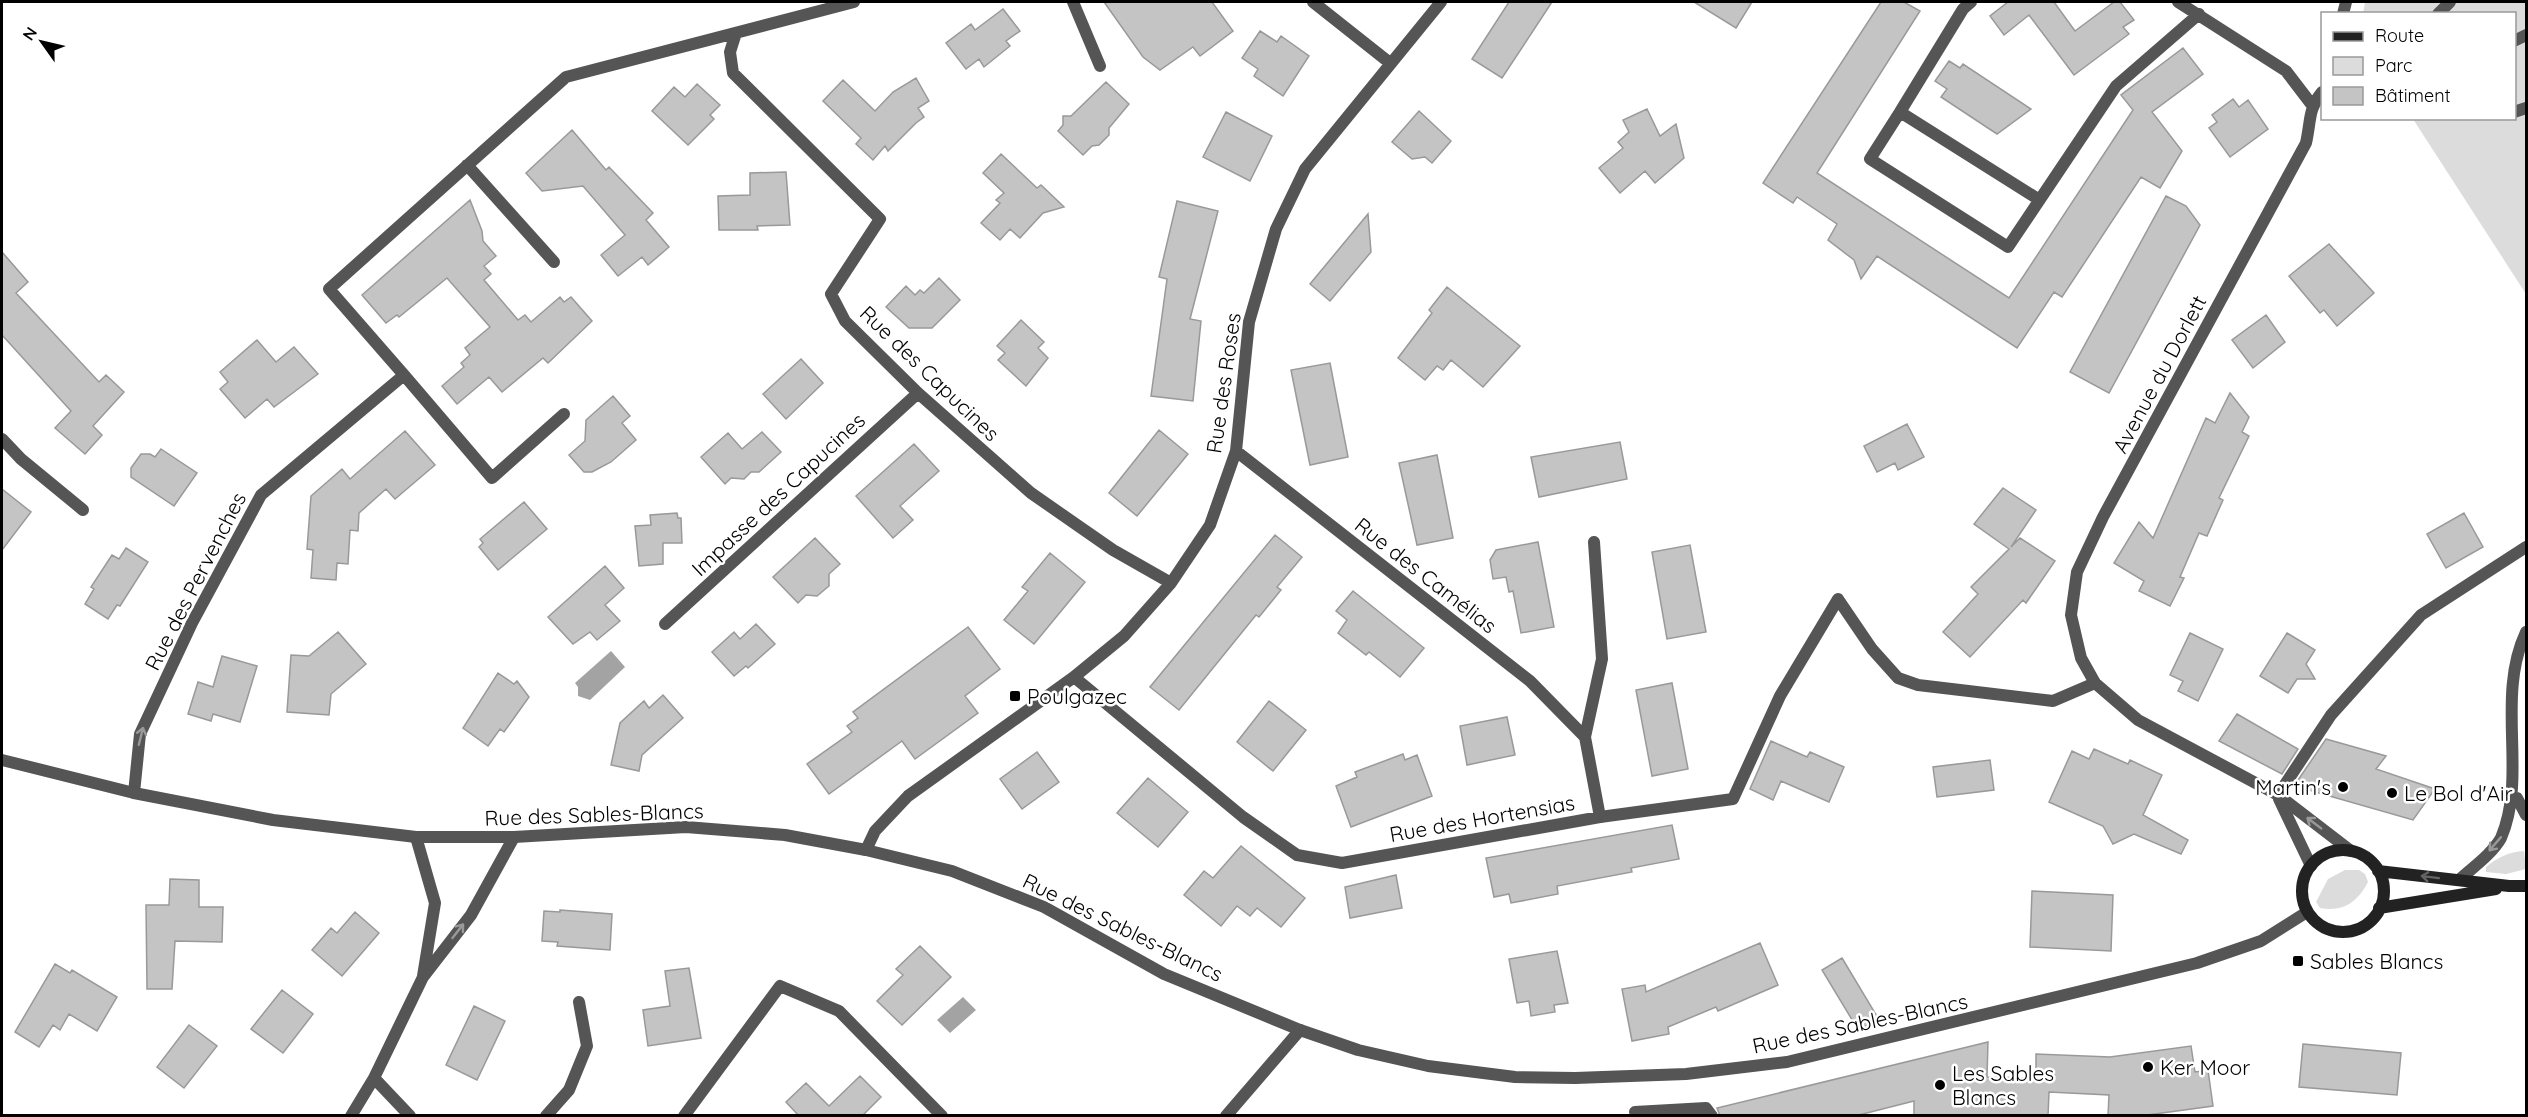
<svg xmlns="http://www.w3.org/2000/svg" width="2528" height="1117" font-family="Quicksand,sans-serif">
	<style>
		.green { fill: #dcdcdc }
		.water { fill: #a3a3a3 }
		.building { fill: #c4c4c4; stroke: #999; stroke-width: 1.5 }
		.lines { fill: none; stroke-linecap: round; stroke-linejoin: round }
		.service { stroke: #555; stroke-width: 12 }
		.minor { stroke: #555; stroke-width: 12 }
		.tertiary { stroke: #555; stroke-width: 12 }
		.secondary { stroke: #222; stroke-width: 12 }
		.oneway { stroke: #999 }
		.oneway2 { stroke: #646464 }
		.poi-dot { fill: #000; stroke: #fff; stroke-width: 2 }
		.labels { text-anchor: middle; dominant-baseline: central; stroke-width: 5; stroke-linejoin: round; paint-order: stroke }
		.street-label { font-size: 21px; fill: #000; stroke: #fff }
		.poi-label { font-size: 21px; fill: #000; stroke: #fff; text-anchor: start }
	</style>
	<rect width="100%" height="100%" fill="#fff"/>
	<path class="green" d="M 2365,2 L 2526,2 L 2526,294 L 2413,119 L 2514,118 L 2514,14 L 2363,14 Z
		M 2524,851 L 2526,869 L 2506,874 L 2486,872 L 2486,867 C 2498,857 2509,852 2524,851 Z
		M 2345,870 L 2359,870 L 2365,874 L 2368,882 C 2357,903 2343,912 2320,908 L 2316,902 L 2328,879 Z"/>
	<path class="water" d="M 611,651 L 625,667 L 590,700 L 578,696 L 578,687 L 575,683 Z
		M 963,997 L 976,1010 L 950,1033 L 937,1020 Z"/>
	<path class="building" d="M 1104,2 L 1212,2 L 1233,31 L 1200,56 L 1193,47 L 1160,70 L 1143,57 Z
		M 1509,2 L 1552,2 L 1502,78 L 1472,59 Z
		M 1694,2 L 1752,2 L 1736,28 Z
		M 1881,2 L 1904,2 L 1920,11 L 1817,173 L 2009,298 L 2133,110 L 2121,95 L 2183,48 L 2203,74 L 2152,112 L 2182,151 L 2160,188 L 2141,177 L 2062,297 L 2054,292 L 2017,348 L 1877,256 L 1861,279 L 1854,260 L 1828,240 L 1837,224 L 1797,197 L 1793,203 L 1763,183 Z
		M 2008,2 L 2054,2 L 2075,31 L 2114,2 L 2120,2 L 2134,20 L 2123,27 L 2129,34 L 2074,75 L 2029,15 L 2004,35 L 1990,16 Z
		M 1003,9 L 1020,31 L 1006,41 L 1010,46 L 984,67 L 979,59 L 966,69 L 946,43 L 971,24 L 975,30 Z
		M 1260,31 L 1277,42 L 1281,36 L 1309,56 L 1283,96 L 1254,76 L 1258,69 L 1242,58 Z
		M 1949,61 L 1960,68 L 1963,64 L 2031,109 L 1997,134 L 1941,97 L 1947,89 L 1935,81 Z
		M 916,78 L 929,101 L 918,108 L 924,117 L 916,123 L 888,151 L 885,146 L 873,160 L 856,144 L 861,138 L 823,101 L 843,80 L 875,111 L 893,92 Z
		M 1106,82 L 1129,104 L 1109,128 L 1109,135 L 1099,145 L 1092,146 L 1083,155 L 1058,131 L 1063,125 L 1063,116 L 1071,116 Z
		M 697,84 L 720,105 L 710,115 L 714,119 L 688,145 L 652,111 L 674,87 L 685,97 Z
		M 2233,99 L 2239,107 L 2248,100 L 2268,129 L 2230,157 L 2209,128 L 2217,122 L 2212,115 Z
		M 1647,109 L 1660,136 L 1676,124 L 1684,158 L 1655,183 L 1645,171 L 1620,193 L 1599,168 L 1623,148 L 1618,142 L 1629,132 L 1623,120 Z
		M 1419,111 L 1451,141 L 1432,163 L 1425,157 L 1412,159 L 1392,142 Z
		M 1226,112 L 1272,136 L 1250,181 L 1203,157 Z
		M 572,130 L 606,170 L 609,167 L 653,213 L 646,220 L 669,247 L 648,265 L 642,257 L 618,276 L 601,255 L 625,235 L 583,186 L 542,191 L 526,173 Z
		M 1001,154 L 1037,188 L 1041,185 L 1064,207 L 1043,213 L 1020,238 L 1010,229 L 1000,240 L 981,223 L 1000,203 L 996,200 L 1004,193 L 983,173 Z
		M 786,172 L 790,225 L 757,226 L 758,230 L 719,230 L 718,196 L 750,195 L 750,173 Z
		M 2166,196 L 2186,206 L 2200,225 L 2109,393 L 2070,372 Z
		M 470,200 L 482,231 L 483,241 L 496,256 L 484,266 L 491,274 L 484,280 L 518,320 L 525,315 L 531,322 L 560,297 L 564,302 L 571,297 L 592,321 L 548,363 L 543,358 L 502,392 L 489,377 L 457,404 L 442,386 L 464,367 L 461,363 L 470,355 L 465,348 L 490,327 L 447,278 L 399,317 L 397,315 L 386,323 L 362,295 Z
		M 1177,201 L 1218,211 L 1190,319 L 1201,321 L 1193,401 L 1151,396 L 1167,279 L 1159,277 Z
		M 1368,214 L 1371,252 L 1330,301 L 1310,284 Z
		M 2329,244 L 2374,293 L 2337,326 L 2324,310 L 2320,313 L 2289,276 Z
		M 2,252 L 28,282 L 16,293 L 99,382 L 106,375 L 124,392 L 93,426 L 102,435 L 85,454 L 55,428 L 71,411 L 2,335 Z
		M 939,278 L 960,300 L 932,328 L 909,328 L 886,307 L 906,286 L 915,295 L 920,290 L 924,293 Z
		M 1447,287 L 1520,346 L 1483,387 L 1451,360 L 1443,370 L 1437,366 L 1425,380 L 1398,358 L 1432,313 L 1429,310 Z
		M 2266,315 L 2285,342 L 2253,368 L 2232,340 Z
		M 1021,320 L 1044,342 L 1038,348 L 1048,358 L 1026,386 L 998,360 L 1005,353 L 997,346 Z
		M 257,340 L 276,362 L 294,347 L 318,374 L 274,407 L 267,399 L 245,418 L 220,389 L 228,382 L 220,372 Z
		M 801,359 L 823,383 L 786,419 L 763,394 Z
		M 1330,363 L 1348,457 L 1310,465 L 1291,370 Z
		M 2230,393 L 2249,417 L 2242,432 L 2249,436 L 2219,498 L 2223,500 L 2207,536 L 2199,533 L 2180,577 L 2184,578 L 2170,606 L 2139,591 L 2144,581 L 2114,563 L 2139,522 L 2153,538 L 2206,418 L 2215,423 Z
		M 613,396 L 630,416 L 622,423 L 636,440 L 611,462 L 592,472 L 584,472 L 569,455 L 585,441 L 586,420 Z
		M 1907,424 L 1924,457 L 1898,470 L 1895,463 L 1877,472 L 1864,446 Z
		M 1159,430 L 1188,454 L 1137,516 L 1109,493 Z
		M 405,431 L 435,465 L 395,499 L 386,489 L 359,513 L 358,531 L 350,530 L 348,564 L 337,563 L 336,580 L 311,578 L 313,550 L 307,549 L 311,496 L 342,469 L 350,479 Z
		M 762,432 L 781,452 L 759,472 L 751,472 L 744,479 L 731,478 L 725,484 L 701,457 L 728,433 L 742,449 Z
		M 1620,442 L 1627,479 L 1539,497 L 1531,457 Z
		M 914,444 L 939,471 L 900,506 L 913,520 L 893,538 L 856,496 Z
		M 161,449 L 197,473 L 174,506 L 131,477 L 131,468 L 141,454 L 150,454 L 155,457 Z
		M 1437,455 L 1453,538 L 1417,545 L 1399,463 Z
		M 2003,488 L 2036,510 L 2011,547 L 2020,538 L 2055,561 L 2026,603 L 2023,600 L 1970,657 L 1943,632 L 1978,594 L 1971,587 L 2009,549 L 1974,524 Z
		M 2,489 L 31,512 L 2,550 Z
		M 524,502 L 547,529 L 498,570 L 479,547 L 483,543 L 480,539 Z
		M 677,513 L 678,518 L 681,518 L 682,543 L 663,543 L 663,564 L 639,566 L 635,526 L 651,525 L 650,515 Z
		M 2464,513 L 2483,547 L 2446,568 L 2427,534 Z
		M 1275,535 L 1302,557 L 1277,587 L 1281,590 L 1259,617 L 1256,615 L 1179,710 L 1150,687 Z
		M 815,538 L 840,564 L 829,574 L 829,586 L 817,596 L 806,595 L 798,603 L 773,577 Z
		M 1538,542 L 1554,627 L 1521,633 L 1513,591 L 1509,592 L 1506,577 L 1493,579 L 1490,560 L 1496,550 Z
		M 1690,545 L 1706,632 L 1667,639 L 1652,552 Z
		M 126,548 L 148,562 L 120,606 L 117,605 L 108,619 L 85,604 L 94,589 L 91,587 L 112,555 L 119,559 Z
		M 1050,553 L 1085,582 L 1034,644 L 1004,620 L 1028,591 L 1022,587 Z
		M 605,566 L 624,588 L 605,605 L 620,621 L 597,640 L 590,632 L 573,644 L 548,617 Z
		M 1353,591 L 1424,648 L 1400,677 L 1369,652 L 1366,655 L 1338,633 L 1347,620 L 1336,611 Z
		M 756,624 L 775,644 L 748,668 L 746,666 L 734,676 L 712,652 L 734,632 L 740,639 Z
		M 968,627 L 1000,669 L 965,696 L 978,713 L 915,759 L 902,741 L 829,794 L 807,764 L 852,732 L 847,726 L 858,718 L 853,712 Z
		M 338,632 L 366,664 L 331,694 L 329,715 L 287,712 L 291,655 L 309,656 Z
		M 2190,633 L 2223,649 L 2198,701 L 2178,691 L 2183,681 L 2170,675 Z
		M 2287,633 L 2315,650 L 2306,664 L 2315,679 L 2297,679 L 2288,693 L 2260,676 Z
		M 222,656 L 257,666 L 240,722 L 213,714 L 211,721 L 188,714 L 198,682 L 213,687 Z
		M 498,673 L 514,684 L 517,681 L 529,697 L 504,732 L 500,729 L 488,746 L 463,728 Z
		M 1672,683 L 1688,769 L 1652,776 L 1636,690 Z
		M 663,695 L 683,718 L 642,755 L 639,771 L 611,765 L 620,723 L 644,701 L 649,708 Z
		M 1269,701 L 1306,730 L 1273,771 L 1237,742 Z
		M 2237,714 L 2298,749 L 2282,774 L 2219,741 Z
		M 1507,717 L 1515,755 L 1467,765 L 1460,726 Z
		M 2326,739 L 2386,756 L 2376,769 L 2435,789 L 2413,820 L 2312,791 L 2296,783 Z
		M 1771,741 L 1807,757 L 1810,752 L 1844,767 L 1829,802 L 1781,781 L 1773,800 L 1750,789 Z
		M 2094,749 L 2128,764 L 2130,760 L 2162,775 L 2143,815 L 2188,840 L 2181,854 L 2134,834 L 2113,844 L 2103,826 L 2049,802 L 2072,751 L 2089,759 Z
		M 1037,752 L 1059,782 L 1022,809 L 1000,779 Z
		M 1403,754 L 1405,760 L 1417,755 L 1432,796 L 1351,827 L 1336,786 L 1357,777 L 1355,772 Z
		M 1990,760 L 1994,790 L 1937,797 L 1933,767 Z
		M 1148,778 L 1188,812 L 1158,847 L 1117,813 Z
		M 1672,825 L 1679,859 L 1631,868 L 1632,872 L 1557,886 L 1558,894 L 1511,903 L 1509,894 L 1494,897 L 1486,858 Z
		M 1241,846 L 1305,898 L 1281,927 L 1257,908 L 1250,916 L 1237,906 L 1221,926 L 1184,895 L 1204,871 L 1213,878 Z
		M 1396,875 L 1402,908 L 1350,918 L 1345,887 Z
		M 170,879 L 199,880 L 199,907 L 223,907 L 222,942 L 175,941 L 172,989 L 147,989 L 146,905 L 169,905 Z
		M 2032,891 L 2113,895 L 2111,951 L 2030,947 Z
		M 560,910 L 612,914 L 610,950 L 557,946 L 558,942 L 542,941 L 544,911 L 560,912 Z
		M 355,912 L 379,933 L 342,976 L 312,950 L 331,928 L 337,933 Z
		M 1760,943 L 1778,985 L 1718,1011 L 1716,1007 L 1668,1027 L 1669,1034 L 1632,1041 L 1622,989 L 1645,985 L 1646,992 Z
		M 920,946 L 951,977 L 902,1025 L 877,1001 L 903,975 L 896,969 Z
		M 1557,951 L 1568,1003 L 1554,1005 L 1555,1012 L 1531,1016 L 1529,1001 L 1517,1003 L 1509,959 Z
		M 1842,958 L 1881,1023 L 1857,1028 L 1822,970 Z
		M 55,964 L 70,973 L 72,970 L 117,997 L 97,1031 L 69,1014 L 60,1030 L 53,1025 L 39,1047 L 15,1032 Z
		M 689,968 L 701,1038 L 648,1046 L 643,1010 L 670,1006 L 665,971 Z
		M 282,990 L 313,1014 L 283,1053 L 251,1029 Z
		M 474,1006 L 505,1021 L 477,1080 L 446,1065 Z
		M 189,1025 L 217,1046 L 184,1088 L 157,1067 Z
		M 1988,1042 L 1987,1077 L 2036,1078 L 2036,1054 L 2110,1057 L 2191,1046 L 2195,1072 L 2208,1070 L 2213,1106 L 2140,1116 L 2108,1116 L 2109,1095 L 2049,1092 L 2048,1116 L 1914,1116 L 1914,1101 L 1855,1116 L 1720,1116 L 1717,1108 Z
		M 2303,1044 L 2401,1053 L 2397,1095 L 2299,1087 Z
		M 860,1076 L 881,1097 L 862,1116 L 799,1116 L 786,1102 L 806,1083 L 829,1106 Z"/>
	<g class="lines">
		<path class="service" d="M 2438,14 L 2450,2
			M 2514,41 L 2526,35
			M 2514,112 L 2526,108
			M 2517,798 L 2526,815
			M 1600,817 L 1733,799 L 1780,696 L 1838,599 L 1872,649 L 1898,678 L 1918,685 L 2053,701 L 2095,683
			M 2459,880 C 2472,868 2492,854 2501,838 C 2528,775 2495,698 2526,632
			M 1635,1112 L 1706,1108 L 1712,1116"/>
		<path class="minor" d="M 1073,2 L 1100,66
			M 1313,2 L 1390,63
			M 2178,2 L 2286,71 L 2312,105
			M 2343,14 L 2346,2
			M 736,33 L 730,52 L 733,73 L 880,219 L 831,294 L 845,321 L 918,393 L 1031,493 L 1113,550 L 1171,583
			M 2322,92 C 2308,109 2311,121 2306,143 L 2103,517 L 2077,572 L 2071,615 L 2081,658 L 2095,683 L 2138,720 L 2278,795 L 2351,851
			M 1900,112 L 1963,9 L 1971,2
			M 467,165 L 554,262
			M 2038,199 L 1900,112 L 1870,159 L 2008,247 L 2116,86 L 2199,14
			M 404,375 L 492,478 L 564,414
			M 2,439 L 21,459 L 83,510
			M 1236,451 L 1530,681 L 1585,737
			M 665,624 L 918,393
			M 1074,677 L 1243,817 L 1297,855 L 1342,863 L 1600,817 L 1585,737 L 1602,659 L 1594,542
			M 134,793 L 140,734 L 192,623 L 261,495 L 404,375 L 329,289 L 566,77 L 854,2
			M 2278,795 L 2331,715 L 2421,615 L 2526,547
			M 2279,799 L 2311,866
			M 416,837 L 435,903 L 423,976
			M 866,850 L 875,831 L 908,796 L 1074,677 L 1124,636 L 1171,583 L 1210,525 L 1236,451 L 1249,322 L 1276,229 L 1305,169 L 1441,2
			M 374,1078 L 410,1116
			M 351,1116 L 374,1078 L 423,977 L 471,915 L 514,837
			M 546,1116 L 569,1090 L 587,1046 L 579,1002
			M 684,1116 L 780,986 L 839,1011 L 942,1116
			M 1226,1116 L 1300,1030"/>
		<path class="tertiary" d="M 2,760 L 134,793 L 273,820 L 416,837 L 514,837 L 686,827 L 785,835 L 866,850 L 952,871 L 1044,907 L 1164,974 L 1300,1030 L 1358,1050 L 1428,1066 L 1515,1077 L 1575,1078 L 1686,1074 L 1787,1062 L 2197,963 L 2261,941 L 2307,912"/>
		<path class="secondary" d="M2302 891a41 41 0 1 1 82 0a41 41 0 1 1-82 0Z
			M 2378,871 L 2509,886 L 2526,886
			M 2379,908 L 2496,889"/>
	</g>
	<defs><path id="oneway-shaft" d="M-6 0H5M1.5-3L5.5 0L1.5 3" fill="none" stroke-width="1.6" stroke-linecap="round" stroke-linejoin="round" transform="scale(1.5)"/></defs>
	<g class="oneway">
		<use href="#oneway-shaft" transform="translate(141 736) rotate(-76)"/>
		<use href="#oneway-shaft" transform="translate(2314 823) rotate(-143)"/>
		<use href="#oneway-shaft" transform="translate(2495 844) rotate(131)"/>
		<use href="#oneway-shaft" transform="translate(458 931) rotate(-52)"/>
	</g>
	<use class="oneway2" href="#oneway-shaft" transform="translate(2430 877) rotate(-173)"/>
	<g class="poi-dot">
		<rect x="1009" y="690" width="12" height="12" rx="3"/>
		<circle cx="2343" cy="787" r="6"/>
		<circle cx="2392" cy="793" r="6"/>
		<rect x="2292" y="955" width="12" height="12" rx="3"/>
		<circle cx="2148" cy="1067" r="6"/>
		<circle cx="1940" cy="1085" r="6"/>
	</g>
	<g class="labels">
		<g class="street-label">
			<text transform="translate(930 373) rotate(44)">Rue des Capucines</text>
			<text transform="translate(2159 374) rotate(-62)">Avenue du Dorlett</text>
			<text transform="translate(1223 383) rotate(-82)">Rue des Roses</text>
			<text transform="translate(778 494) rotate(-43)">Impasse des Capucines</text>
			<text transform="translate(1426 575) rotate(38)">Rue des Camélias</text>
			<text transform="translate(195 581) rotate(-63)">Rue des Pervenches</text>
			<text transform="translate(594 814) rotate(-2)">Rue des Sables-Blancs</text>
			<text transform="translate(1482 818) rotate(-10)">Rue des Hortensias</text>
			<text transform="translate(1123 927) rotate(26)">Rue des Sables-Blancs</text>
			<text transform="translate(1860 1023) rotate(-12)">Rue des Sables-Blancs</text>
		</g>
		<g class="poi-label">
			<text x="1027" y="696">Poulgazec</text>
			<text x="2331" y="787" text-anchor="end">Martin's</text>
			<text x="2404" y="793">Le Bol d'Air</text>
			<text x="2310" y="961">Sables Blancs</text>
			<text x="2160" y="1067">Ker Moor</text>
			<text x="1952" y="1073">Les Sables<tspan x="1952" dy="24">Blancs</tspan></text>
		</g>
	</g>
	<rect width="2528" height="1117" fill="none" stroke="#000000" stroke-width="6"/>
	<rect x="2321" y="12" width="195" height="108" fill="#ffffff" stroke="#999999" stroke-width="1.5"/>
	<rect x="2333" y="32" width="30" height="9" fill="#222222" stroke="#999999" stroke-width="1.5"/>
	<text x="2375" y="42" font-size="18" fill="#000000">Route</text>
	<rect x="2333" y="57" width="30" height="18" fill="#dcdcdc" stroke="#999999" stroke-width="1.5"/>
	<text x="2375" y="72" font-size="18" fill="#000000">Parc</text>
	<rect x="2333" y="87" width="30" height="18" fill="#c4c4c4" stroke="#999999" stroke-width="1.5"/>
	<text x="2375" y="102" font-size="18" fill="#000000">Bâtiment</text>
	<g transform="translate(42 42) rotate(304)" stroke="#ffffff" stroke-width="4.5" paint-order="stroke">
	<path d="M0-4.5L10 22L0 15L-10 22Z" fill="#000000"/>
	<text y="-9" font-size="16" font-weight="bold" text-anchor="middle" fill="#000000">N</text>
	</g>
</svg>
